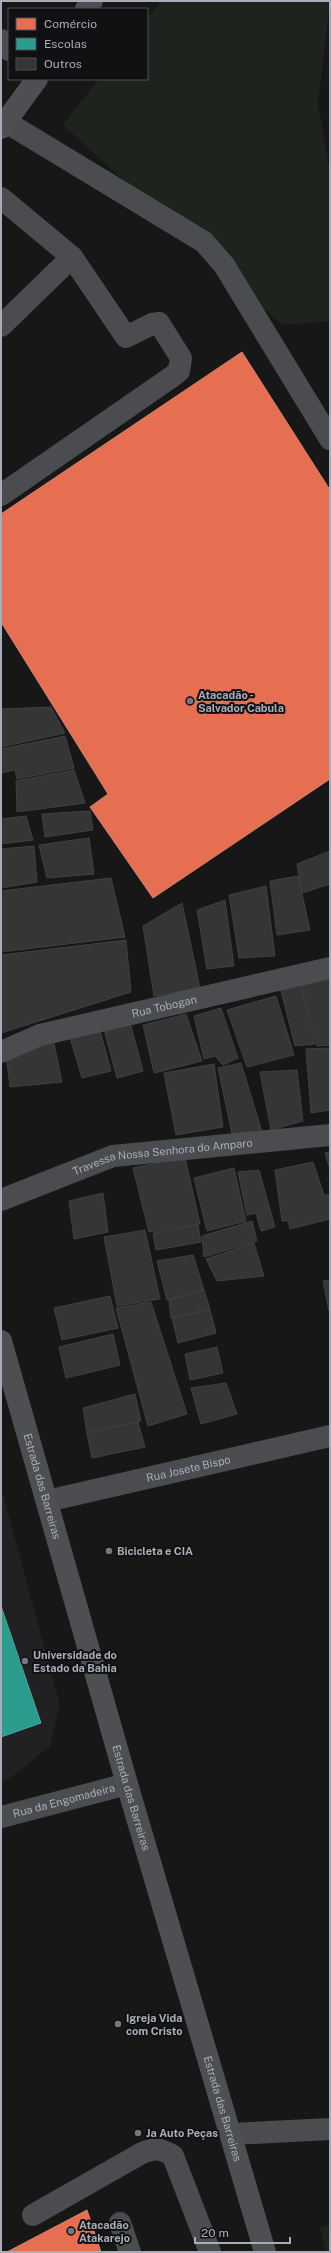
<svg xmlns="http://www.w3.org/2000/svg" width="331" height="2253" font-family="'Public Sans',sans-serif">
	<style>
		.built { fill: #212123 }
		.green { fill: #1d241e }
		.shops { fill: #e76f51; stroke: #d48270 }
		.schools { fill: #2a9d8f; stroke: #50a29b }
		.building { fill: #353536; stroke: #3f4043 }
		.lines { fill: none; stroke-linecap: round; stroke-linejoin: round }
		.minor { stroke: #4b4c50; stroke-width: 22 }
		.major { stroke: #4d4f52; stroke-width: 22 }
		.poi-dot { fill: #757880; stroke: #111113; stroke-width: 1.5 }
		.labels { text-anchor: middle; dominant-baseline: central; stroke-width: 4; stroke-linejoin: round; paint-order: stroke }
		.poi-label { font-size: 11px; font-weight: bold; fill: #a8adb8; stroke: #111113; text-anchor: start }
		.street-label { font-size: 11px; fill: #a8adb8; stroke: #111113 }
	</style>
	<rect width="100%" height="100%" fill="#171717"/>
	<path class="built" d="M 1,1487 L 60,1705 L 50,1746 L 8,1780 L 1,1783 Z"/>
	<path class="green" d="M 161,1 L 330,1 L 318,104 L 330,173 L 330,321 L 282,325 L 63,125 L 99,79 L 147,79 L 147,18 Z
		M 330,2225 L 330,2252 L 326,2252 L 320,2227 Z"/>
	<path class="shops" d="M 242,352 L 330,490 L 330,779 L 153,898 L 90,807 L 108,794 L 1,622 L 1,514 Z
		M 87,2210 L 101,2252 L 7,2252 Z"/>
	<path class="schools" d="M 1,1606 L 41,1723 L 1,1737 Z"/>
	<path class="building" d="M 51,707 L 65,733 L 1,747 L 1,709 Z
		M 65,736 L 74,768 L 17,779 L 15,770 L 1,773 L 1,749 Z
		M 74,770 L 85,803 L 17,812 L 16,781 Z
		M 90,811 L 93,830 L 45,837 L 42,814 Z
		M 26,816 L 33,840 L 1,844 L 1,819 Z
		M 89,838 L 94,874 L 47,878 L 39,845 Z
		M 34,846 L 37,882 L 1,888 L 1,849 Z
		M 330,851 L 330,884 L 302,893 L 297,864 Z
		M 298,876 L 310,930 L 277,935 L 270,881 Z
		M 111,878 L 125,937 L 1,952 L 1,891 Z
		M 266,886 L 275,956 L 239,958 L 229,895 Z
		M 225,900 L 234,966 L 207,969 L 197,910 Z
		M 182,903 L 200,988 L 154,996 L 143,926 Z
		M 126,940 L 131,992 L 1,1033 L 1,955 Z
		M 326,977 L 330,983 L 330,1045 L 317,1046 L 301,985 Z
		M 300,985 L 315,1044 L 295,1046 L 281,991 Z
		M 276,996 L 294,1055 L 247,1067 L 227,1010 Z
		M 221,1008 L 238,1058 L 223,1065 L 215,1056 L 204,1059 L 194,1016 Z
		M 186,1014 L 202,1061 L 154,1073 L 143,1025 Z
		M 130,1022 L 143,1071 L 117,1078 L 103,1026 Z
		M 99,1027 L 111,1071 L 82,1078 L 69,1034 Z
		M 53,1039 L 62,1082 L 10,1087 L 6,1054 Z
		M 330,1048 L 330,1110 L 311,1113 L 306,1049 Z
		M 241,1063 L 263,1135 L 234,1143 L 218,1068 Z
		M 214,1064 L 223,1127 L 176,1135 L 164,1073 Z
		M 297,1070 L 303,1121 L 271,1130 L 260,1072 Z
		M 330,1152 L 330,1169 L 325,1153 Z
		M 185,1157 L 200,1224 L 149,1232 L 133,1168 Z
		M 313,1162 L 324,1195 L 329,1195 L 330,1219 L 290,1229 L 288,1221 L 282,1221 L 275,1170 Z
		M 234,1168 L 246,1221 L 207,1231 L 194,1178 Z
		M 259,1170 L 275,1227 L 261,1231 L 256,1213 L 247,1215 L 238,1172 Z
		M 103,1193 L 108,1232 L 74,1239 L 69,1201 Z
		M 252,1221 L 257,1241 L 204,1257 L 202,1236 Z
		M 198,1225 L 201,1242 L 156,1250 L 153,1233 Z
		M 145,1230 L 160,1299 L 117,1306 L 104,1237 Z
		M 254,1243 L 264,1276 L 217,1281 L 206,1259 Z
		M 193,1255 L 204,1290 L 167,1300 L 157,1261 Z
		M 330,1280 L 330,1311 L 329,1311 L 323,1281 Z
		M 204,1290 L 210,1309 L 171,1318 L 169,1300 Z
		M 110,1296 L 118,1328 L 62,1340 L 54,1308 Z
		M 151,1302 L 187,1414 L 148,1426 L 116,1308 Z
		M 210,1310 L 216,1333 L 178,1343 L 172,1318 Z
		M 113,1334 L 120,1365 L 66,1378 L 59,1347 Z
		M 217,1347 L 223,1373 L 190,1380 L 185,1354 Z
		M 226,1383 L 237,1414 L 201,1424 L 191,1388 Z
		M 135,1394 L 141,1421 L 87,1433 L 83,1408 Z
		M 138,1422 L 145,1447 L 92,1458 L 87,1433 Z"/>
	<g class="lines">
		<g class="minor">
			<path d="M 1,40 L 9,50"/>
			<path d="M 6,122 L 204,242 L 224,265 L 330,439"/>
			<path d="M 1,198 L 72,257 L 126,337 L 152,324 L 159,323 L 181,358 L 179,371 L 173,376 L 1,495"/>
			<path d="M 1,326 L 72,257"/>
			<path id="s1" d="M 1,1052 L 40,1035 L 330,968"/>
			<path id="s2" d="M 1,1200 L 113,1156 L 330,1135"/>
			<path id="s3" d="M 47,1501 L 330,1436"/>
			<path id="s4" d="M 1,1817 L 127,1784"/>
			<path d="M 232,2134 L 330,2129"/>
			<path d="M 33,2215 L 142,2153 C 155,2148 161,2148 173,2156 L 210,2252"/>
			<path d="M 120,2223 L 130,2252"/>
		</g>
		<g class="major">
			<path d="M 86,9 L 92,1"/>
			<path d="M 1,128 L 37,79"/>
			<path id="s5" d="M 1,1341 L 127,1784 L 265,2252"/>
		</g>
	</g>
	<g class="poi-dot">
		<circle cx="190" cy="701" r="4"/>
		<circle cx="109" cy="1551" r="4"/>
		<circle cx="25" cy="1661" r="4"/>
		<circle cx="118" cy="2024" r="4"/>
		<circle cx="138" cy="2133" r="4"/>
		<circle cx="71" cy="2231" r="4"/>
	</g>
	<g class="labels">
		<g class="poi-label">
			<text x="198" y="695">Atacadão -<tspan x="198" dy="13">Salvador Cabula</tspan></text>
			<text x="117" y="1551">Bicicleta e CIA</text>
			<text x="33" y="1655">Universidade do<tspan x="33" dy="13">Estado da Bahia</tspan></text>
			<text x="126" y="2018">Igreja Vida<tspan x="126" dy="13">com Cristo</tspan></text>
			<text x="146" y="2133">Ja Auto Peças</text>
			<text x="79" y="2225">Atacadão<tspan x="79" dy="13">Atakarejo</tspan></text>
		</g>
		<g class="street-label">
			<text stroke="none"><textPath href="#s1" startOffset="170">Rua Tobogan</textPath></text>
			<text stroke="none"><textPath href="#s2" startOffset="169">Travessa Nossa Senhora do Amparo</textPath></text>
			<text stroke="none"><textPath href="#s3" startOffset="145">Rua Josete Bispo</textPath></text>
			<text stroke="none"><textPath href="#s5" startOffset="151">Estrada das Barreiras</textPath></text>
			<text stroke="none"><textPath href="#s5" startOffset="475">Estrada das Barreiras</textPath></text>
			<text stroke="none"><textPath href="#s4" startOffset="65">Rua da Engomadeira</textPath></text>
			<text stroke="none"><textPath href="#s5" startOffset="799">Estrada das Barreiras</textPath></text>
		</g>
	</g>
	<rect width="331" height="2253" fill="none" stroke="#a8adb8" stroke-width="4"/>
	<rect x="8" y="8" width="140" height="72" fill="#111113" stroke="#4d4f55"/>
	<rect x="16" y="18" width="20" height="12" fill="#e76f51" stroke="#4d4f55"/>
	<text x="44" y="28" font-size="12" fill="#a8adb8">Comércio</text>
	<rect x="16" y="38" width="20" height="12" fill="#2a9d8f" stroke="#4d4f55"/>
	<text x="44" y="48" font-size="12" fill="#a8adb8">Escolas</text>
	<rect x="16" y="58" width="20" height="12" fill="#353536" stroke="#4d4f55"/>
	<text x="44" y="68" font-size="12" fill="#a8adb8">Outros</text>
	<path d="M195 2237v6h95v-6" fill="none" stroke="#a8adb8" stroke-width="2"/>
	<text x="201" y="2237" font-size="12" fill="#a8adb8" stroke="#111113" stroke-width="3" paint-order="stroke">20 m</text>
</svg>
